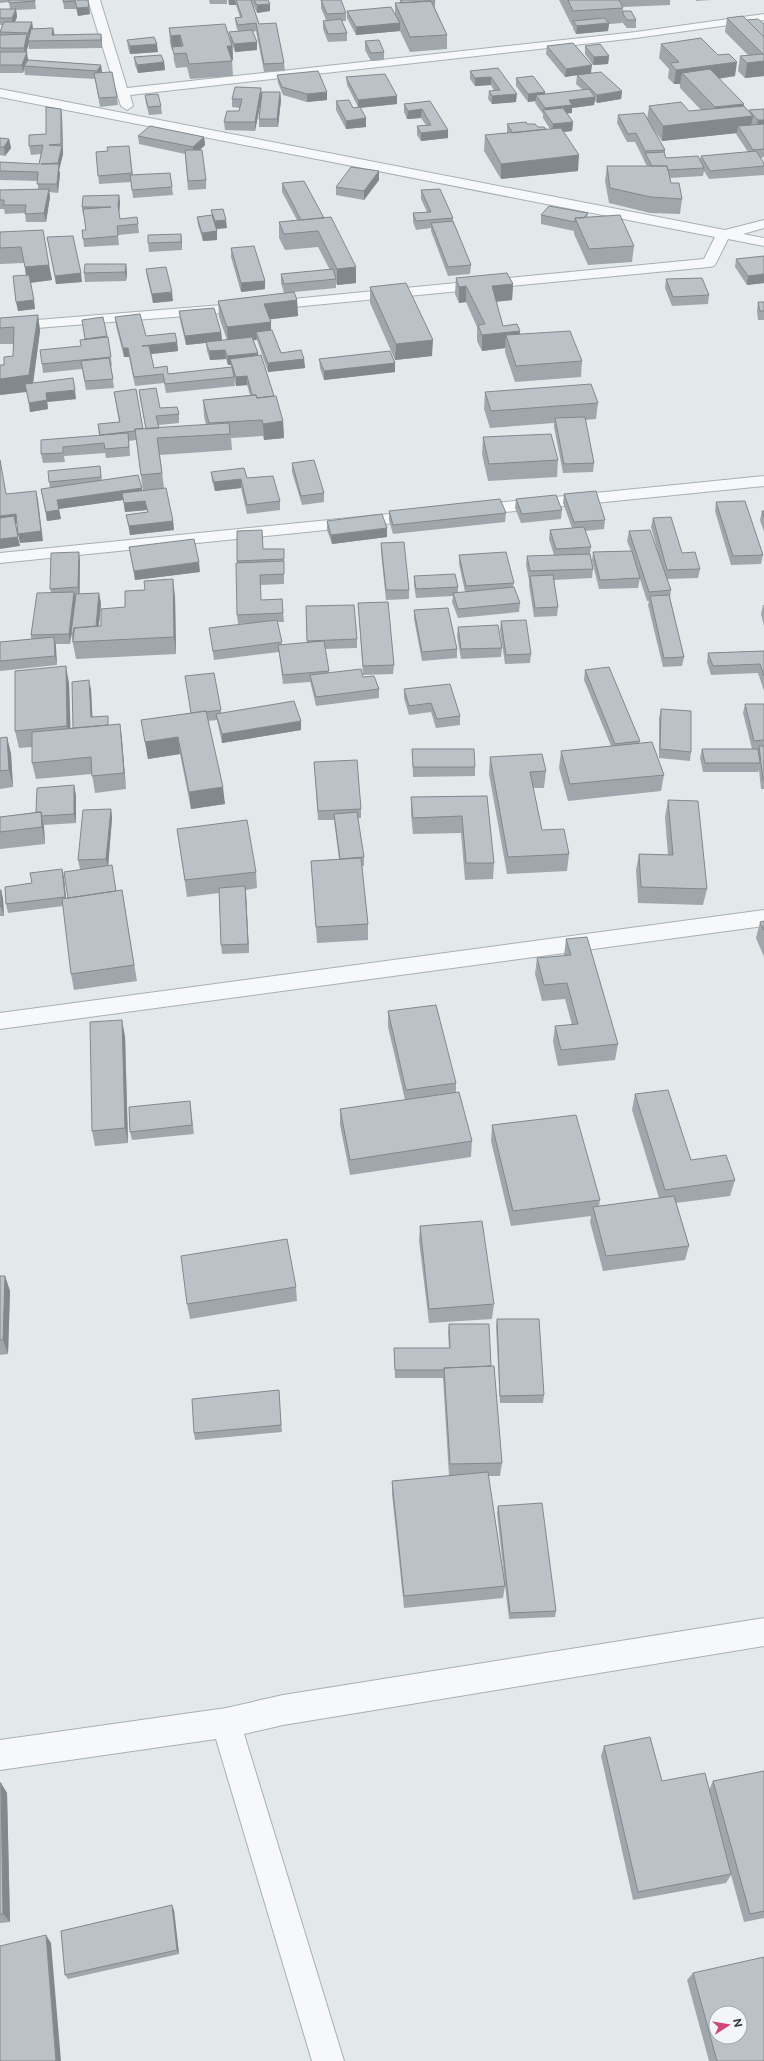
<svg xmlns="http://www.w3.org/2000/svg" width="764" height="2061" font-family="'Public Sans',sans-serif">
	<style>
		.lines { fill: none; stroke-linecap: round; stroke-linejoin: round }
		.minor-casing { stroke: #a8b0b5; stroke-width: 2 }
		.minor { fill: #f6f8f9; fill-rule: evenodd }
		.wall { fill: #a0a7ac; fill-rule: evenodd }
		.shaded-wall { fill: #82888c }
		.building { fill: #bac2c8; stroke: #82888c; fill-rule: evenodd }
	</style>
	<rect width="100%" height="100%" fill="#e3e8eb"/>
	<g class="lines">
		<defs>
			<path id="minor" d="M 88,0 L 100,0 L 127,88 L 636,32 L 764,14 L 764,20 L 636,38 L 130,95 L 133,106 L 127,110 L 121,106 Z
				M 0,89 L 725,230 L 764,220 L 764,228 L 743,234 L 764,238 L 764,246 L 728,239 L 716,263 L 714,266 L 709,267 L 272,309 L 0,331 L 0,323 L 272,301 L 704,259 L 715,237 L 0,97 Z
				M 764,476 L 764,486 L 475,515 L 469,514 L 467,510 L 469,506 L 475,505 Z
				M 419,511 L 425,512 L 427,516 L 425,520 L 0,563 L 0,553 Z
				M 764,910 L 764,926 L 0,1029 L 0,1013 Z
				M 764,1618 L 764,1646 L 283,1725 L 244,1734 L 344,2061 L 312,2061 L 216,1739 L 0,1770 L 0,1740 L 226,1708 L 283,1695 Z"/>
		</defs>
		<use href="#minor" class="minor-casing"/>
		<use href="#minor" class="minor"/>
	</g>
	<path class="wall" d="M 0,0 L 35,0 L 36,9 L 16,10 L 17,17 L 15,22 L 32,22 L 33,29 L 53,28 L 54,35 L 101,34 L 102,42 L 102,48 L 29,49 L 28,43 L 26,52 L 28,60 L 101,65 L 102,73 L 117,97 L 118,105 L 100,107 L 95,79 L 25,75 L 24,69 L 23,73 L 0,73 L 0,31 L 2,25 L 0,25 L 0,9 L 10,9 L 9,2 L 0,3 Z
		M 63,0 L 88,0 L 90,14 L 78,16 L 76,9 L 64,9 Z
		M 209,0 L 227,0 L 227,4 L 210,4 Z
		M 228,0 L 251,0 L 259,24 L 284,63 L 285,71 L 264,72 L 256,31 L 253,32 L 257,42 L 257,50 L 235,52 L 233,46 L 233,60 L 232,60 L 233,76 L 190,79 L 187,67 L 176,68 L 174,61 L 173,50 L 172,50 L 170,43 L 169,28 L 230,38 L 229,32 L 238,31 L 236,26 L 235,18 L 240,17 L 236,5 L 229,5 Z
		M 251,0 L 268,0 L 270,11 L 257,13 Z
		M 321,0 L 346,13 L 346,21 L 342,21 L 347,33 L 347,41 L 328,42 L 323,29 L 323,21 L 326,20 L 321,8 Z
		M 400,0 L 434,0 L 435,2 L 435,8 L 447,35 L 447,49 L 410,52 L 400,31 L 356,35 L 347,18 L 347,11 L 395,13 L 395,3 L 400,3 Z
		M 559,0 L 670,0 L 670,5 L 623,7 L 623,11 L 636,20 L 636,28 L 627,28 L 622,22 L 622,23 L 609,24 L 608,31 L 576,34 L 573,29 L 573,26 L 572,26 Z
		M 696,0 L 711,0 L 696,1 Z
		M 727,18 L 747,20 L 764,24 L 764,76 L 745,78 L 738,71 L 740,56 L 748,55 L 725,32 Z
		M 127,40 L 158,52 L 130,54 L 128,48 Z
		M 365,41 L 384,52 L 384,60 L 371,61 L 365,50 Z
		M 661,44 L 735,76 L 719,79 L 749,112 L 749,110 L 764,109 L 764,157 L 760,158 L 764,163 L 764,175 L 709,179 L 704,171 L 703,176 L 670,178 L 671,183 L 682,199 L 680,214 L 650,213 L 609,203 L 605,181 L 607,166 L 647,166 L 644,161 L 644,160 L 635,142 L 627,142 L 617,123 L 618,115 L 647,119 L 649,106 L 689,111 L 701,110 L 680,88 L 680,84 L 674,84 L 668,78 L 669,69 L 659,58 ZM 654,130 L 662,141 L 737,133 L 736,134 L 748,152 L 701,156 L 700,159 L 666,158 L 665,154 L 665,150 Z
		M 547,46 L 622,91 L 621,99 L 597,103 L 595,101 L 594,105 L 572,108 L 572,113 L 567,113 L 573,122 L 572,131 L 563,132 L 578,171 L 501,179 L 484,151 L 485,135 L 507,133 L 507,124 L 527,124 L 546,129 L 550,129 L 543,118 L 543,114 L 535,103 L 536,101 L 528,102 L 516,86 L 516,78 L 545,92 L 545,94 L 583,90 L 576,84 L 577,75 L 584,74 L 565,77 L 546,54 Z
		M 585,46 L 609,56 L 608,64 L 593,65 L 585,54 Z
		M 134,57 L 164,62 L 165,70 L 138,73 L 135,65 Z
		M 498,68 L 516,102 L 492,104 L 488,99 L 489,91 L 494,91 L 491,85 L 475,86 L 470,79 L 470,71 Z
		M 277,75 L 327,100 L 307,102 L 283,95 L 278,83 Z
		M 346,77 L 397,104 L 360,108 L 366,118 L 366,127 L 346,129 L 336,110 L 336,101 L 353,108 L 358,107 L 347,85 Z
		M 280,92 L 281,100 L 278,127 L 259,127 L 259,119 L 261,100 L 255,131 L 225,130 L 224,122 L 239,111 L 240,108 L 232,107 L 232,99 Z
		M 145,95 L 161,106 L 162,114 L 149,115 L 146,103 Z
		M 430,101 L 448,138 L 421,141 L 417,135 L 417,126 L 426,125 L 421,118 L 407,119 L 404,112 L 404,104 Z
		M 61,109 L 62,117 L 63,154 L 59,170 L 60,173 L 58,193 L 49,192 L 50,197 L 46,222 L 26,222 L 25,213 L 5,214 L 4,209 L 0,209 L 0,190 L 38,189 L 38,181 L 0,180 L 0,162 L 39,164 L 41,154 L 31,155 L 29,146 L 46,134 Z
		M 138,136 L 204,137 L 205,145 L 200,150 L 206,180 L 206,189 L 188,190 L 185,154 L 139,144 Z
		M 0,138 L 9,139 L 11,148 L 5,156 L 0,155 Z
		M 129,146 L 133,175 L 172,187 L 173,195 L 133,198 L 131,182 L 99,184 L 96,152 L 108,151 Z
		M 379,171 L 379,180 L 364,200 L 336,195 L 336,187 Z
		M 282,183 L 324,218 L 356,267 L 356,283 L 337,285 L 336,283 L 336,288 L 294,292 L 297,300 L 298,316 L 270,319 L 271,322 L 271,330 L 281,353 L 304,359 L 305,368 L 268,372 L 257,340 L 253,340 L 258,353 L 258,356 L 283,421 L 284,438 L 264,440 L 263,436 L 231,438 L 232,450 L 160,455 L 164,488 L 173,521 L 174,530 L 130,535 L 126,515 L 147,512 L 147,510 L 125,512 L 123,500 L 59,509 L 61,519 L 47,521 L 41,489 L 50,488 L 49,482 L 100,466 L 102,481 L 143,491 L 136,440 L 129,441 L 130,456 L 106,458 L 105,453 L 64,456 L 65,462 L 43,463 L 41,454 L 41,440 L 99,436 L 98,424 L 119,422 L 114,392 L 143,429 L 146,429 L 140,399 L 139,390 L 160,408 L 179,414 L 179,423 L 159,425 L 159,428 L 206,425 L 204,416 L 203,400 L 250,395 L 247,385 L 236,386 L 234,380 L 235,386 L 166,393 L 164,383 L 135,386 L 129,357 L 124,357 L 116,326 L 115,317 L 146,336 L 177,342 L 178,351 L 151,354 L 154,368 L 168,374 L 231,368 L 231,365 L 228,365 L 226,359 L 210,360 L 207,351 L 206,343 L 186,345 L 180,320 L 179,311 L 221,332 L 222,340 L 227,340 L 219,317 L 218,301 L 284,293 L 281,283 L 281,274 L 330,270 L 318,247 L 285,250 L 279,238 L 279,222 L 297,220 L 282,192 Z
		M 421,190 L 453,218 L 453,221 L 471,265 L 470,274 L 448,276 L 431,231 L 431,228 L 416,230 L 413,222 L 413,213 L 427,212 L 421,199 Z
		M 119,195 L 120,203 L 119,213 L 120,219 L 138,224 L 139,233 L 118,235 L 119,245 L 84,247 L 82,230 L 86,230 L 84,215 L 83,215 L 82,207 Z
		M 211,210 L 227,228 L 216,229 L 217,240 L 203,241 L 198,225 L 197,217 L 212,215 Z
		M 588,213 L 587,218 L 634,246 L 632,262 L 588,265 L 574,234 L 574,231 L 541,224 L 541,215 Z
		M 0,232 L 49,265 L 52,280 L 31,283 L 35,309 L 18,311 L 26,275 L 24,263 L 0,264 Z
		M 181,234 L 182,250 L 149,252 L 148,243 Z
		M 47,237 L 82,282 L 56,284 Z
		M 231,248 L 265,281 L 265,289 L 241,292 L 231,257 Z
		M 764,256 L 764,283 L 747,285 L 735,267 L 736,259 Z
		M 126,264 L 127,273 L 126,281 L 85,282 L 84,273 Z
		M 146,269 L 173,301 L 153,303 L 147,277 Z
		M 456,278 L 513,284 L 512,300 L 496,302 L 503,326 L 520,334 L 582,361 L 581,377 L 515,382 L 505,352 L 505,348 L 482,351 L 477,341 L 477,327 L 466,302 L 459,303 L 455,294 Z
		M 666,279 L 709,295 L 708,304 L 672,306 L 665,288 Z
		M 370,287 L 432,356 L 395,360 L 370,303 Z
		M 758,302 L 764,302 L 764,320 L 758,320 L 757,311 Z
		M 38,315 L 40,331 L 33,383 L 76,399 L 47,402 L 48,409 L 30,412 L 27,392 L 0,395 L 4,365 L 13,356 L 13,344 L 0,344 L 0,318 Z
		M 82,320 L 108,337 L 112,366 L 111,366 L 114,388 L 86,390 L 82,369 L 43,373 L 42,364 L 81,346 L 85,340 Z
		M 319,359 L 395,363 L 395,372 L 324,380 L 320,368 Z
		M 485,392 L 598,403 L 596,419 L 585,420 L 594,463 L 593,472 L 563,473 L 554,427 L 554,423 L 490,428 L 484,409 Z
		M 483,437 L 558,460 L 557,477 L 488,481 L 482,454 Z
		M 292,463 L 324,493 L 324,502 L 302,505 L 292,472 Z
		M 211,472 L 247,478 L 280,501 L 280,510 L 247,514 L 241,488 L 215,491 L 212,481 Z
		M 564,494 L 605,520 L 604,529 L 585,531 L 591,547 L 590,554 L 593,569 L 592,578 L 554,580 L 558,607 L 557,616 L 534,617 L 529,585 L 529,580 L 526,565 L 527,556 L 554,555 L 549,539 L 550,530 L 572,528 L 563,503 Z
		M 516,499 L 562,510 L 561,519 L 521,523 L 515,508 Z
		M 716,502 L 763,555 L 761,564 L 731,565 L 715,511 Z
		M 389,511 L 506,513 L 505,522 L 393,534 L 389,520 Z
		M 762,511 L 764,511 L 764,532 L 760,520 Z
		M 653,518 L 682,553 L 700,569 L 698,578 L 667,579 L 671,590 L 670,598 L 684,657 L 682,666 L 663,667 L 648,605 L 649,601 L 647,601 L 639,576 L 640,578 L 638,588 L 599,589 L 592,561 L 593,552 L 631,551 L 627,541 L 629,531 L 661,563 L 651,527 Z
		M 327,521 L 387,528 L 387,537 L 332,544 L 327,530 Z
		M 237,531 L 263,549 L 284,558 L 284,584 L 260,585 L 261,600 L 282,599 L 284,622 L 277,622 L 282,645 L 307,643 L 306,606 L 357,639 L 357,648 L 325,649 L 329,673 L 363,677 L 379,689 L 379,698 L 316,706 L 311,685 L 310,682 L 283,684 L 279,652 L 214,660 L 209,628 L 253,623 L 238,624 L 237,615 Z
		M 381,543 L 409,590 L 409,599 L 386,600 L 381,552 Z
		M 129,547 L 200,572 L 135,580 Z
		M 459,555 L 514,583 L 513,587 L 520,603 L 519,612 L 458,618 L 452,602 L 453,596 L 416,598 L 414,585 L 414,576 L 458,587 L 458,593 L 465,592 L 459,564 Z
		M 80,561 L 80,594 L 101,603 L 99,626 L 101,626 L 125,607 L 175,596 L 176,654 L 76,659 L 71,634 L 70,644 L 55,644 L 57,665 L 0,671 L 0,642 L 31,639 L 31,635 L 51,592 L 50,589 Z
		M 358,603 L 394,665 L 393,674 L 363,675 Z
		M 763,605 L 764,605 L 764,626 L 761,614 Z
		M 414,610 L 457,649 L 457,658 L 422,661 L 414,619 Z
		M 501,621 L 531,654 L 530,663 L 505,664 L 500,630 Z
		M 458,627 L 502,648 L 501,657 L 461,659 L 457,636 Z
		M 764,651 L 764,691 L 758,673 L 711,675 L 707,662 L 708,653 Z
		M 585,670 L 640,741 L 639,744 L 664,775 L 661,791 L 568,801 L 559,768 L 561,751 L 611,746 L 584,680 Z
		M 185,676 L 221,710 L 221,713 L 301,730 L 222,743 L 217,720 L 208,721 L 225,804 L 191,809 L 180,754 L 148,759 L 141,720 L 191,713 Z
		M 69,683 L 70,728 L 73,728 L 91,689 L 92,717 L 109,725 L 120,724 L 122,740 L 126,789 L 95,793 L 92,774 L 36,779 L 32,763 L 32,747 L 19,748 L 15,731 Z
		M 404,689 L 460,716 L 460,725 L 436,728 L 431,712 L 409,715 L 404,698 Z
		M 745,704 L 764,704 L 764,789 L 761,789 L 759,770 L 758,772 L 703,772 L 700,758 L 702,749 L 752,749 L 743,713 Z
		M 661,709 L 691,752 L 690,761 L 659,758 L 659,718 Z
		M 7,737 L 11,754 L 13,787 L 0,789 L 0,738 Z
		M 412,749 L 475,767 L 475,776 L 413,777 Z
		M 490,757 L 546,771 L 544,788 L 533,788 L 542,830 L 569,854 L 567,871 L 507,874 L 489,774 Z
		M 314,762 L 361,809 L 361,818 L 358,818 L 364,857 L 364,866 L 362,866 L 368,924 L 368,940 L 317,943 L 311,861 L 339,859 L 334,820 L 318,820 Z
		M 76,795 L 76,823 L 44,825 L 45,844 L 0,849 L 0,817 L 36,812 Z
		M 487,796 L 494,863 L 493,879 L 465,880 L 461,833 L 413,834 L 411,814 L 411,797 Z
		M 668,800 L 707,889 L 703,905 L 638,903 L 636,870 L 639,854 L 668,855 L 665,817 Z
		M 111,809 L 112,818 L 108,866 L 116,891 L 122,890 L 137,981 L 74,990 L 71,974 L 63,906 L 8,913 L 6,904 L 62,869 L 64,878 L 66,898 L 68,898 L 89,869 L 80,869 L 78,860 Z
		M 177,829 L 256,872 L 257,888 L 246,890 L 249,953 L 222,954 L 221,945 L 219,893 L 187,897 Z
		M 0,890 L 1,890 L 3,899 L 4,916 L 0,916 Z
		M 764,921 L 764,957 L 756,938 L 760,922 Z
		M 566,939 L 618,1044 L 615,1060 L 558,1066 L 553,1042 L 555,1026 L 572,1025 L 565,999 L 542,1001 L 535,974 L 537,958 L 564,956 Z
		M 388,1011 L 456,1083 L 456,1092 L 472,1141 L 471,1157 L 350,1175 L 340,1125 L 340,1109 L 405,1100 L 388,1027 Z
		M 125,1036 L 128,1143 L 95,1146 L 92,1131 Z
		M 635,1094 L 691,1160 L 735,1180 L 730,1196 L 676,1203 L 689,1246 L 685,1260 L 603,1271 L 590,1222 L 591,1216 L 511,1226 L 491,1141 L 492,1125 L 600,1200 L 599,1206 L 659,1198 L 632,1110 Z
		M 190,1101 L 194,1134 L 132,1140 L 130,1132 Z
		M 420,1226 L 494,1304 L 492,1319 L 429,1323 L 419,1241 Z
		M 0,1276 L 5,1276 L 10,1291 L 8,1354 L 0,1355 Z
		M 296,1287 L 297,1301 L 190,1319 L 187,1304 Z
		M 497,1319 L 544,1395 L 543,1403 L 500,1403 L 496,1327 Z
		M 449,1324 L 491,1366 L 502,1463 L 500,1476 L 488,1476 L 505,1585 L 497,1513 L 498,1506 L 556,1611 L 555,1617 L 509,1619 L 505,1586 L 503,1598 L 404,1608 L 392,1494 L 392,1481 L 449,1476 L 443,1378 L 395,1378 L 394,1348 L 449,1348 L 448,1332 Z
		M 279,1398 L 282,1432 L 195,1440 L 194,1433 Z
		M 604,1746 L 662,1781 L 709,1790 L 713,1781 L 764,1771 L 764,1918 L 744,1922 L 731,1875 L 726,1883 L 633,1900 L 601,1756 Z
		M 0,1783 L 7,1793 L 10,1922 L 0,1923 Z
		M 174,1910 L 179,1954 L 68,1979 L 65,1975 Z
		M 693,1973 L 764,2061 L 709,2061 L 687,1980 Z"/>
	<path class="shaded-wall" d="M 229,0 L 235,0 L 236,5 L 229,5 Z
		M 270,4 L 270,11 L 257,13 L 257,5 Z
		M 89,7 L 90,14 L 78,16 L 77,8 Z
		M 16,9 L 17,17 L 13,26 L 12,18 Z
		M 32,22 L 33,30 L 29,40 L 28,33 Z
		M 400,23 L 400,31 L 356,35 L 356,27 Z
		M 609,23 L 608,31 L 576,34 L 577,26 Z
		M 53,28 L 55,36 L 52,35 Z
		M 27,34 L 29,42 L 26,54 L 27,52 L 28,60 L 24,66 L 24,69 L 23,73 L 22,65 L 25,55 L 24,48 Z
		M 101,34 L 102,42 L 102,48 L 101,40 Z
		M 180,35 L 182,50 L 172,47 L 173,50 L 172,50 L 171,36 Z
		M 257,42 L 257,50 L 235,52 L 234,44 Z
		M 157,44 L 158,52 L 130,54 L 130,46 Z
		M 227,46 L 232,46 L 233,60 L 228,61 Z
		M 609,56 L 608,64 L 593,65 L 594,57 Z
		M 764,61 L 764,76 L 745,78 L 747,63 Z
		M 164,62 L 165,70 L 138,73 L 137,65 Z
		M 737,62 L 735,76 L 691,82 L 682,73 L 680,84 L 674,84 L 676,70 Z
		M 101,65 L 102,73 L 98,79 L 97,71 Z
		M 592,65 L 591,73 L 565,77 L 566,69 Z
		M 491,77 L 491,85 L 475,86 L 475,78 Z
		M 261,88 L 262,96 L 255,131 L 255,122 Z
		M 622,91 L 621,99 L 597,103 L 597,95 Z
		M 280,92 L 281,100 L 278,127 L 277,119 Z
		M 327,92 L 327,100 L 307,102 L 307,94 Z
		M 545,92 L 545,100 L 536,95 L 536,101 L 528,102 L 528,94 Z
		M 517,94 L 516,102 L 492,104 L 492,96 Z
		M 397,96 L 397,104 L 358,108 L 358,100 Z
		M 595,97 L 594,105 L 572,108 L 572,113 L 547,116 L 545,112 L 545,108 L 569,100 Z
		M 744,104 L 742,117 L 753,116 L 750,131 L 738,126 L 737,133 L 662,141 L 663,126 L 713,120 L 715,107 Z
		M 61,109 L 62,117 L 63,154 L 59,170 L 60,173 L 58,193 L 57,184 L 58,167 L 58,163 L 62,146 Z
		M 422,109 L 421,118 L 407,119 L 408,111 Z
		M 366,118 L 366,127 L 346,129 L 346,121 Z
		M 758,120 L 764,120 L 764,128 L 756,129 Z
		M 573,122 L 572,131 L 552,133 L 553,124 Z
		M 448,130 L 448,138 L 421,141 L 421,133 Z
		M 204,137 L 205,145 L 194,155 L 193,147 Z
		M 9,139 L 11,148 L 5,156 L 4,147 Z
		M 579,155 L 578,171 L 501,179 L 501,164 Z
		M 379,171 L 379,180 L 364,200 L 364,191 Z
		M 49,189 L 50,197 L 46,222 L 44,213 Z
		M 119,195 L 120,203 L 119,214 L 118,206 Z
		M 226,220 L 227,228 L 215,229 L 215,221 Z
		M 217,231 L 217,240 L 203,241 L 202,233 Z
		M 181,234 L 182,243 L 182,250 L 181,242 Z
		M 126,264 L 127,273 L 126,281 L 125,272 Z
		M 49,265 L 52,280 L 27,283 L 25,267 Z
		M 356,267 L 356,283 L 337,285 L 337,269 Z
		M 81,273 L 82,282 L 56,284 L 55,276 Z
		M 764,274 L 764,283 L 747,285 L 748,276 Z
		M 265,281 L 265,289 L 241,292 L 241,283 Z
		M 513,284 L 512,300 L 491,302 L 492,286 Z
		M 466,286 L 466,302 L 459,303 L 459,287 Z
		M 172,292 L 173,301 L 153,303 L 152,294 Z
		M 34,300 L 35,309 L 18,311 L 16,302 Z
		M 297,300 L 298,316 L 265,320 L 264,304 Z
		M 38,315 L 40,331 L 32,391 L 0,395 L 0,379 Z
		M 271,322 L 271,338 L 256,332 L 257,340 L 228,343 L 227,327 Z
		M 520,331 L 519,347 L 506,335 L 505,348 L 482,351 L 482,335 Z
		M 221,332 L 222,341 L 186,345 L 185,336 Z
		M 107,336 L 108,345 L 87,348 L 85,339 Z
		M 433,340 L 432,356 L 395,360 L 396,344 Z
		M 177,342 L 178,351 L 143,355 L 142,346 Z
		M 123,348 L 128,348 L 129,357 L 124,357 Z
		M 225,350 L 226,359 L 210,360 L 209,351 Z
		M 258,353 L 258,361 L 230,359 L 231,365 L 228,365 L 227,356 Z
		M 304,359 L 305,368 L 268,372 L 268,363 Z
		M 395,363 L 395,372 L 324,380 L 324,371 Z
		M 247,376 L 247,385 L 236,386 L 236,377 Z
		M 75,390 L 76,399 L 47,402 L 46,393 Z
		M 47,400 L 48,409 L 30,412 L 29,403 Z
		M 283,421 L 284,438 L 264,440 L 263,424 Z
		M 241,479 L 241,488 L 215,491 L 214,482 Z
		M 142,488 L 143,497 L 122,493 L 123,500 L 58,509 L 57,500 Z
		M 36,491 L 38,500 L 43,541 L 20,543 L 18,534 Z
		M 145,501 L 147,510 L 125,512 L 124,503 Z
		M 59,510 L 61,519 L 47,521 L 46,512 Z
		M 16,514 L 18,523 L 0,526 L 0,516 Z
		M 173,521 L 174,530 L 130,535 L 129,526 Z
		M 387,528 L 387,537 L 332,544 L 331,535 Z
		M 18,537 L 20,546 L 0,549 L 0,539 Z
		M 79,552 L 80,561 L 79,596 L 78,587 Z
		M 199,562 L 200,572 L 135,580 L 134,571 Z
		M 173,579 L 175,596 L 176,654 L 174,637 Z
		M 74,592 L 76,601 L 70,644 L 69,634 Z
		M 99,593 L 101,603 L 97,642 L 96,632 Z
		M 54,637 L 56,646 L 57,665 L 55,656 Z
		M 66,666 L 69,683 L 71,743 L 67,726 Z
		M 89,680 L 91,689 L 93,726 L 91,717 Z
		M 301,721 L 301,730 L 222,743 L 222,734 Z
		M 120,724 L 122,740 L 126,789 L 124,773 Z
		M 7,737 L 11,754 L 13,787 L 9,770 Z
		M 178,737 L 180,754 L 148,759 L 145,742 Z
		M 74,785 L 76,795 L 76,823 L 74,814 Z
		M 223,787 L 225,804 L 191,809 L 189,792 Z
		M 111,809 L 112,818 L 108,868 L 106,859 Z
		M 41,812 L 44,828 L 45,844 L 42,827 Z
		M 62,869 L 64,878 L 67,906 L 65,897 Z
		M 245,886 L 246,895 L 249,953 L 248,944 Z
		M 1,890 L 3,899 L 4,916 L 1,906 Z
		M 122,1020 L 125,1036 L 128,1143 L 125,1128 Z
		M 5,1276 L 10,1291 L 8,1354 L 3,1340 Z
		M 1,1783 L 7,1793 L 10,1922 L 3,1914 Z
		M 172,1905 L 174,1910 L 179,1954 L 177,1950 Z
		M 46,1935 L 51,1943 L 61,2061 L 56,2061 Z"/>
	<path class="building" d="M 9,0 L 35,0 L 35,1 L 9,3 Z
		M 63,0 L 88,0 L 89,7 L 77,8 L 75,1 L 63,2 Z
		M 236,0 L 251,0 L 259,24 L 276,23 L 284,63 L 264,64 L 256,23 L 238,25 L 235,18 L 242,17 Z
		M 254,0 L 268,0 L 270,4 L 257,5 Z
		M 321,0 L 341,0 L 346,13 L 327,14 Z
		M 401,0 L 434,0 L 435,2 L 432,2 L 431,1 L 402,3 Z
		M 568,0 L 619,0 L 623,8 L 573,11 Z
		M 431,1 L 447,35 L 410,37 L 395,3 Z
		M 391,7 L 400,23 L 356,27 L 347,11 Z
		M 0,9 L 16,9 L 12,18 L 0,18 Z
		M 623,11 L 631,11 L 636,20 L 627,20 L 623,14 Z
		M 743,16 L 764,37 L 764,61 L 747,63 L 740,56 L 763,54 L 727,18 Z
		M 604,18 L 609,23 L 577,26 L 573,21 Z
		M 341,19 L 347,33 L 328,34 L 323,21 Z
		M 758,19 L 764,24 L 764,37 L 747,20 Z
		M 4,22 L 32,22 L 28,33 L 0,32 Z
		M 225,24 L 232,46 L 227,46 L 232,61 L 189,64 L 186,53 L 174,54 L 172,47 L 183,46 L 180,35 L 171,36 L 169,28 Z
		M 53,28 L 52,35 L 101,34 L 101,40 L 28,41 L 31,29 Z
		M 252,30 L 257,42 L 234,44 L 229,32 Z
		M 27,34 L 24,48 L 0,48 L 0,35 Z
		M 154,37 L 157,44 L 130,46 L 127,40 Z
		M 701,38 L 718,55 L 729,54 L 737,62 L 676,70 L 670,63 L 679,62 L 661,44 Z
		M 379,40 L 384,52 L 371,53 L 365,41 Z
		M 573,43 L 592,65 L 566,69 L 547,46 Z
		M 600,44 L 609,56 L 594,57 L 585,46 Z
		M 0,52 L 27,52 L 22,65 L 0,65 Z
		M 161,55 L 164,62 L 137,65 L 134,57 Z
		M 28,60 L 101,65 L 97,71 L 24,66 Z
		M 498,68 L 517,94 L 492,96 L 489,91 L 500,90 L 491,77 L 475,78 L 470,71 Z
		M 710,69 L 744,104 L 715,107 L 682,73 Z
		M 318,71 L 327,92 L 307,94 L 282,87 L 277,75 Z
		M 112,72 L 117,97 L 99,98 L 94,73 Z
		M 601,72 L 622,91 L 597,95 L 577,75 Z
		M 385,74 L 397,96 L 358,100 L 346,77 Z
		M 533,76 L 545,92 L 528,94 L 516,78 Z
		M 235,87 L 261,88 L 255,122 L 224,122 L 227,111 L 239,111 L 242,99 L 232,99 Z
		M 589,89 L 595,97 L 569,100 L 572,105 L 545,108 L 536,95 Z
		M 262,92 L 280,92 L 277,119 L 259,119 Z
		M 158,94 L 161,106 L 148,107 L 145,95 Z
		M 349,100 L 353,108 L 360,107 L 366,118 L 346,121 L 336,101 Z
		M 430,101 L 448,130 L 421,133 L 417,126 L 431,125 L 422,109 L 408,111 L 404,104 Z
		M 681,102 L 689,111 L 744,106 L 753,116 L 663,126 L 649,106 Z
		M 46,107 L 61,109 L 61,144 L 49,145 L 62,146 L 58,163 L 41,164 L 59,164 L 57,184 L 37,184 L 38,172 L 0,171 L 0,162 L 39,164 L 43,145 L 29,146 L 29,135 L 46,134 Z
		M 563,108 L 573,122 L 553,124 L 543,110 Z
		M 764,109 L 764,120 L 758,120 L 749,110 Z
		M 644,113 L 665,150 L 645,151 L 636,133 L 628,134 L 618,115 Z
		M 526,122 L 527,124 L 535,124 L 538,127 L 544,127 L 546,129 L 513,133 L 507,124 Z
		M 764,124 L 764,149 L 753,150 L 738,126 Z
		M 150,126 L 204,137 L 193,147 L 138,136 Z
		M 561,128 L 579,155 L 501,164 L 485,135 Z
		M 0,138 L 9,139 L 4,147 L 0,147 Z
		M 129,146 L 132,173 L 98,176 L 96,152 L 108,151 L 107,147 Z
		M 185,150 L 202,150 L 206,180 L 188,181 Z
		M 756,151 L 764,163 L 764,166 L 710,171 L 701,156 Z
		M 664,152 L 666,158 L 698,156 L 704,168 L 668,170 L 667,166 L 652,166 L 645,153 Z
		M 607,166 L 667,166 L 671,183 L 679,183 L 682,199 L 651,197 L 610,188 Z
		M 351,167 L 379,171 L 364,191 L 336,187 Z
		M 170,173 L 172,187 L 132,190 L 130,175 Z
		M 304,181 L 324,218 L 301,220 L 282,183 Z
		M 49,189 L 44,213 L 25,214 L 26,205 L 4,205 L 4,200 L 0,200 L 0,190 Z
		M 440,189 L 453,218 L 416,221 L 413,213 L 431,212 L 421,190 Z
		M 119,195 L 118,206 L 120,219 L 137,217 L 138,224 L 117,226 L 118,236 L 83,239 L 82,230 L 86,230 L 83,209 L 111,207 L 82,207 L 83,196 Z
		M 549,206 L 588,213 L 584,218 L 575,218 L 575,222 L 541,215 Z
		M 223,209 L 226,220 L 215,221 L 211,210 Z
		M 212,215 L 217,231 L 202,233 L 197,217 Z
		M 620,215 L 634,246 L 589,249 L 575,218 Z
		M 331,217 L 356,267 L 337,269 L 318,231 L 284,234 L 279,222 Z
		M 453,221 L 471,265 L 448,267 L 431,223 Z
		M 43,230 L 49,265 L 25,267 L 21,247 L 0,248 L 0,232 Z
		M 181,234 L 181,242 L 148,243 L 148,235 Z
		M 73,236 L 81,273 L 55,276 L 47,237 Z
		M 254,246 L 265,281 L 241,283 L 231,248 Z
		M 764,256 L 764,274 L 748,276 L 736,259 Z
		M 85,264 L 126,264 L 125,272 L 84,273 Z
		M 166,267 L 172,292 L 152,294 L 146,269 Z
		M 333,269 L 336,279 L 284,284 L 281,274 Z
		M 507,273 L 513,284 L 492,286 L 503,326 L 517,324 L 520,331 L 482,335 L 478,325 L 485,324 L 466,286 L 459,287 L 456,278 Z
		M 29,275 L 34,300 L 16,302 L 13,276 Z
		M 702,278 L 709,295 L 673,297 L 666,279 Z
		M 406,283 L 433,340 L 396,344 L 370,287 Z
		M 294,292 L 297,300 L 264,304 L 271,322 L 227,327 L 218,301 Z
		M 758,302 L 764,302 L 764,311 L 760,311 Z
		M 214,308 L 221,332 L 185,336 L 179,311 Z
		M 140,314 L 146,336 L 175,333 L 177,342 L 142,346 L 149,346 L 154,368 L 167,366 L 168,374 L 232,367 L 234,377 L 165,384 L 163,374 L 134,377 L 128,348 L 123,348 L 115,317 Z
		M 38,315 L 29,375 L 0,379 L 0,365 L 4,365 L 4,357 L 13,356 L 14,327 L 0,328 L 0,318 Z
		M 103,317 L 107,336 L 85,339 L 82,320 Z
		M 272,330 L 281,353 L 301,350 L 304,359 L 268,363 L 256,332 Z
		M 570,331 L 582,361 L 516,366 L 506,335 Z
		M 108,337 L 111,357 L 42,364 L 40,350 L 81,346 L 80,340 Z
		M 252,337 L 258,353 L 227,356 L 225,350 L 209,351 L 206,342 Z
		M 390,351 L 395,363 L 324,371 L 319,359 Z
		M 261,355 L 274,396 L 257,398 L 256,395 L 252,395 L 247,376 L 236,377 L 230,359 Z
		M 109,358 L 113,379 L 85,381 L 81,361 Z
		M 73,378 L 75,390 L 46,393 L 47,400 L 29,403 L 25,384 Z
		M 591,384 L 598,403 L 491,411 L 485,392 Z
		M 156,388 L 160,408 L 177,407 L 179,414 L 156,416 L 159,428 L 146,429 L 139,390 Z
		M 136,389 L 143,429 L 135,429 L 135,431 L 100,435 L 98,424 L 120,422 L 114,392 Z
		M 256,395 L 257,398 L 276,396 L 283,421 L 263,424 L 262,420 L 209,423 L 203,400 Z
		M 585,417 L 594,463 L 564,464 L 555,418 Z
		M 229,423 L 230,434 L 157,438 L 162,473 L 141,475 L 135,429 Z
		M 128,433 L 129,447 L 105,449 L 104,443 L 63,447 L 63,453 L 41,454 L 41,440 Z
		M 551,434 L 558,460 L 489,464 L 483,437 Z
		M 0,460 L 6,494 L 36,491 L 41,531 L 18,534 L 16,514 L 0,516 Z
		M 314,460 L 324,493 L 301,496 L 292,463 Z
		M 100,466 L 101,477 L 49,482 L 48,471 Z
		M 244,468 L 247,478 L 273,476 L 280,501 L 247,505 L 241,479 L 214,482 L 211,472 Z
		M 138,475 L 142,488 L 57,500 L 59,510 L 46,512 L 41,489 Z
		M 166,488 L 173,521 L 129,526 L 126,515 L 148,512 L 145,501 L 124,503 L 122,493 Z
		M 596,491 L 605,520 L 574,522 L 564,494 Z
		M 556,495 L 562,510 L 522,514 L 516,499 Z
		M 500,499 L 506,513 L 393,525 L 389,511 Z
		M 745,501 L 763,555 L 733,556 L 716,502 Z
		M 762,511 L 764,511 L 764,517 Z
		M 382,514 L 387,528 L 331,535 L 327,521 Z
		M 14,516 L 18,537 L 0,539 L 0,518 Z
		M 671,517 L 682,553 L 695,552 L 700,569 L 667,570 L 653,518 Z
		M 584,527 L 591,547 L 556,549 L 550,530 Z
		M 262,530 L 263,549 L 284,549 L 284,559 L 237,561 L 237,531 Z
		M 650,530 L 671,590 L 649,592 L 629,531 Z
		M 194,539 L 199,562 L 134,571 L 129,547 Z
		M 404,542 L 409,590 L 386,590 L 381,543 Z
		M 632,551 L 640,578 L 600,580 L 593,552 Z
		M 79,552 L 78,587 L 50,589 L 51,553 Z
		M 506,552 L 514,583 L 466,586 L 459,555 Z
		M 590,554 L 593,569 L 530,571 L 527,556 Z
		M 284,561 L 284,574 L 260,575 L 261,600 L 282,599 L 283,613 L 237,615 L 236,563 Z
		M 455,574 L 458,587 L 416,589 L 414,576 Z
		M 553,575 L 558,607 L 535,608 L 530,576 Z
		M 173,579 L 174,637 L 73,642 L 74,628 L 101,626 L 101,609 L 125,607 L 125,591 L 145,590 L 144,581 Z
		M 514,587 L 520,603 L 458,609 L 453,593 Z
		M 74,592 L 69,634 L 31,635 L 37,593 Z
		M 99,593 L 96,626 L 74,628 L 74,633 L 71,633 L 76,594 Z
		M 669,595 L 684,657 L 664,658 L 650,596 Z
		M 388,602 L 394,665 L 363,666 L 358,603 Z
		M 354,605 L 357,639 L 307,641 L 306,606 Z
		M 448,608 L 457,649 L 422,652 L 414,610 Z
		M 277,620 L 282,642 L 213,651 L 209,628 Z
		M 526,620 L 531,654 L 506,655 L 501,621 Z
		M 498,625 L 502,648 L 461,649 L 458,627 Z
		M 54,637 L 55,656 L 0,661 L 0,642 Z
		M 324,641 L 329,671 L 283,675 L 278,645 Z
		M 764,651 L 764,676 L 760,664 L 713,666 L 708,653 Z
		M 66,666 L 67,726 L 15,731 L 15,671 Z
		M 609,667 L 640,741 L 615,744 L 585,670 Z
		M 361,669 L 363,677 L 374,676 L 379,689 L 316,697 L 310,675 Z
		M 214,673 L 221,710 L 206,712 L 206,711 L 191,713 L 185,676 Z
		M 89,680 L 91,717 L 108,716 L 108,725 L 73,728 L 72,682 Z
		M 450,684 L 460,716 L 437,719 L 431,703 L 409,706 L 404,689 Z
		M 294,701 L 301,721 L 222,734 L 216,714 Z
		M 745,704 L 764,704 L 764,740 L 754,741 Z
		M 661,709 L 691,711 L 691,752 L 660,749 Z
		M 206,711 L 223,787 L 189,792 L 178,737 L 145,742 L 141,720 Z
		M 120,724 L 124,773 L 92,776 L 91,757 L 32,763 L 32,732 Z
		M 7,737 L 9,770 L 0,771 L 0,738 Z
		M 652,742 L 664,775 L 570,784 L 561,751 Z
		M 759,746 L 764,746 L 764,780 L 763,780 Z
		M 412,749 L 474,749 L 475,767 L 413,767 Z
		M 702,749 L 758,749 L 760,763 L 705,763 Z
		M 542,754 L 546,771 L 530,772 L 542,830 L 564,829 L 569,854 L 508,857 L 490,757 Z
		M 357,760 L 361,809 L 318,811 L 314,762 Z
		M 74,785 L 74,814 L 42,816 L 41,812 L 36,812 L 37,788 Z
		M 487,796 L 494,863 L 466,863 L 462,816 L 413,818 L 411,797 Z
		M 668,800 L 698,801 L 707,889 L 641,887 L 639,854 L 673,855 Z
		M 111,809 L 106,859 L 78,860 L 83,810 Z
		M 41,812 L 42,827 L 0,832 L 0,817 Z
		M 357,812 L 364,857 L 340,859 L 334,814 Z
		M 247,820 L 256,872 L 185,880 L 177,829 Z
		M 361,858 L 368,924 L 316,927 L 311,861 Z
		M 112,865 L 116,891 L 68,898 L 64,872 Z
		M 62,869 L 65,897 L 6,904 L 5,887 L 32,883 L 30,873 Z
		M 245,886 L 248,944 L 221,945 L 219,888 Z
		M 0,890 L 1,890 L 1,906 L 0,907 Z
		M 122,890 L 134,965 L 71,974 L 62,899 Z
		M 764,921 L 764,930 L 760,922 Z
		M 587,937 L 618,1044 L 561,1050 L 555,1026 L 578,1024 L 567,983 L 544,985 L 537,958 L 571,955 L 566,939 Z
		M 436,1005 L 456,1083 L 406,1090 L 388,1011 Z
		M 122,1020 L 125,1128 L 92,1131 L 90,1022 Z
		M 668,1090 L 691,1160 L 726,1155 L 735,1180 L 665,1190 L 635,1094 Z
		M 459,1092 L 472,1141 L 350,1160 L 340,1109 Z
		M 190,1101 L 192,1125 L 130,1132 L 129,1107 Z
		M 576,1115 L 600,1200 L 513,1211 L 492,1125 Z
		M 674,1196 L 689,1246 L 606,1256 L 593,1207 Z
		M 482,1221 L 494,1304 L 429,1309 L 420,1226 Z
		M 287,1239 L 296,1287 L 187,1304 L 181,1256 Z
		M 0,1276 L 5,1276 L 3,1340 L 0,1340 Z
		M 497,1319 L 539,1319 L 544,1395 L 500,1396 Z
		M 449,1324 L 489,1324 L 491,1366 L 444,1368 L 444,1370 L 395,1370 L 394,1348 L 450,1348 Z
		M 494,1366 L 502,1463 L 450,1464 L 444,1368 Z
		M 279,1390 L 281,1425 L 194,1433 L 192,1399 Z
		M 488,1472 L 505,1586 L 404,1596 L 392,1481 Z
		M 542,1503 L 556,1611 L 510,1613 L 498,1506 Z
		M 650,1737 L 662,1781 L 705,1773 L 731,1874 L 638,1892 L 604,1746 Z
		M 764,1771 L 764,1911 L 750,1914 L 713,1781 Z
		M 0,1783 L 1,1783 L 3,1914 L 0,1914 Z
		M 172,1905 L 177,1950 L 65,1975 L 61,1931 Z
		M 46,1935 L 56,2061 L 0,2061 L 0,1946 Z
		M 764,1957 L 764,2061 L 717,2061 L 693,1973 ZM 716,2013 L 740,2013 L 740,2037 L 716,2037 Z"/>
	<g transform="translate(728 2025) rotate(78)"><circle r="19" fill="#f3f6f8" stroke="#a3aab0"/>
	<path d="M0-3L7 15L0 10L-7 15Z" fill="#d0487a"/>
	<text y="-6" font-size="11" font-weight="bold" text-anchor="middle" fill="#2a3943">N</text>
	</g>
</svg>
